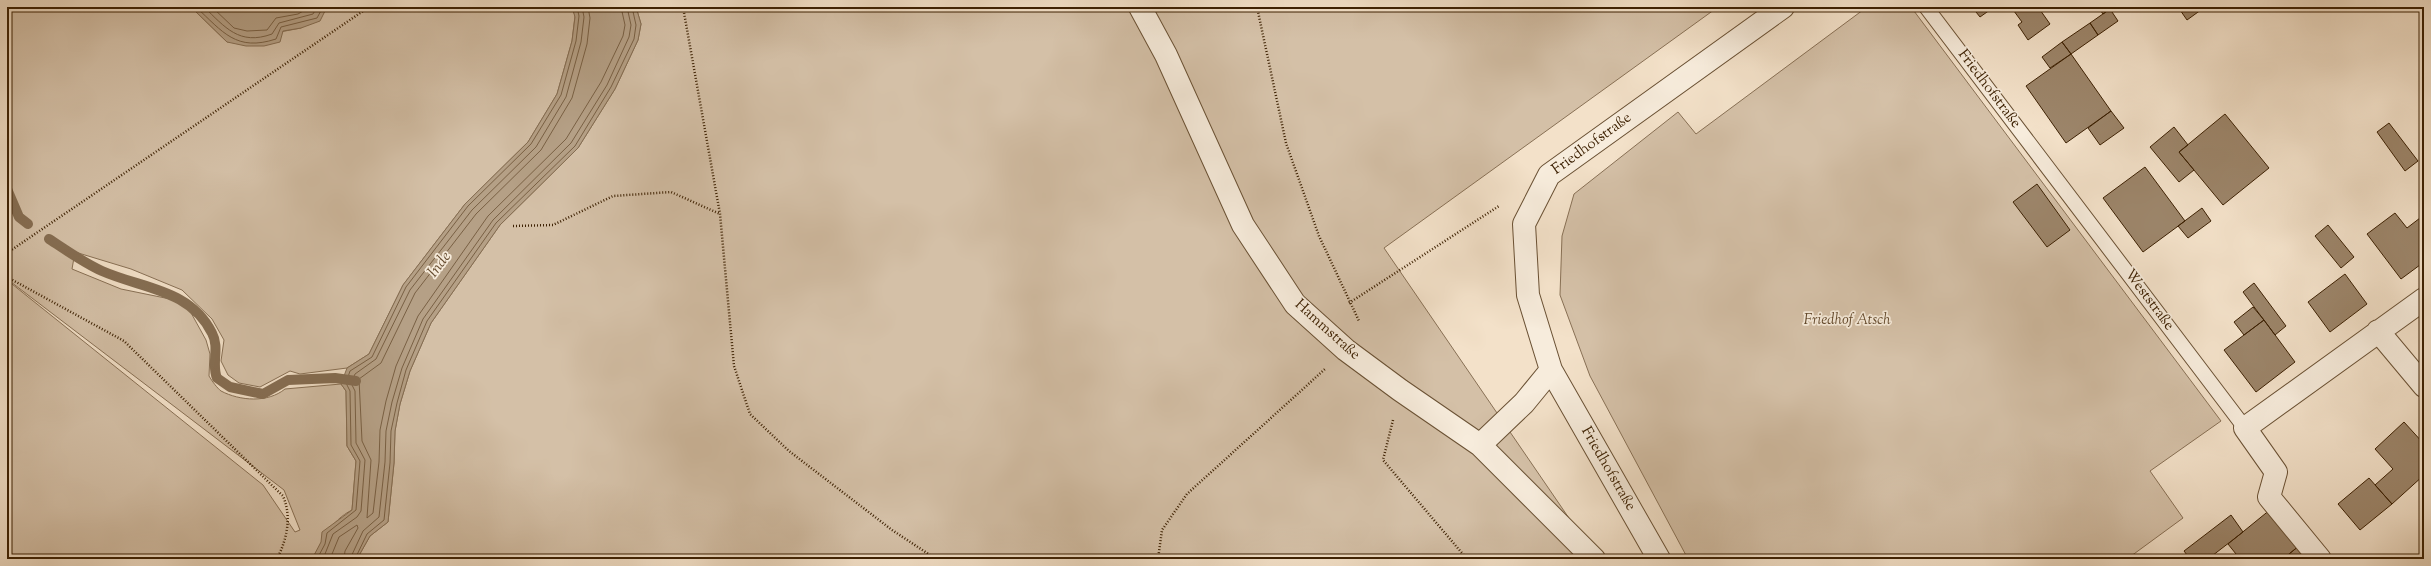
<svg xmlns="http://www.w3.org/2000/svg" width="2431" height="566" font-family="'Sorts Mill Goudy',serif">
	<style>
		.green { fill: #d4c0a7; stroke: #887055 }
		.water { fill: #b5a086; stroke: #856d52 }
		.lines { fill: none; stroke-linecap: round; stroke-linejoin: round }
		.shore { stroke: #796044; stroke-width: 1 }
		.stream { stroke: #856d52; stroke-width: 10 }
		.building { fill: #9c856a; stroke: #3d2103 }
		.service-casing { stroke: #6a5134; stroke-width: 16 }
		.minor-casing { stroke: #6a5134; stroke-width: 24 }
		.path { stroke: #3d2103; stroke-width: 2.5; stroke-dasharray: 1 2; stroke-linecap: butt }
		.service { stroke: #f7ecdc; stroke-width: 14 }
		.minor { stroke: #f7ecdc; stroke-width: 22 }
		.labels { text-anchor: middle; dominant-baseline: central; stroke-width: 3.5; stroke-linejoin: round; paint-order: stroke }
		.street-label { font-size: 15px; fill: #3d2103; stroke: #f7ecdc }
		.park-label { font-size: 15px; font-style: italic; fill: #63492c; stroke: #f7ecdc }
		.water-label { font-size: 16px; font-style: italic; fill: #674d31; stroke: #f7ecdc }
	</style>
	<rect width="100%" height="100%" fill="#f3e1c9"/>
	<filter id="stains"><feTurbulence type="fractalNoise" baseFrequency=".005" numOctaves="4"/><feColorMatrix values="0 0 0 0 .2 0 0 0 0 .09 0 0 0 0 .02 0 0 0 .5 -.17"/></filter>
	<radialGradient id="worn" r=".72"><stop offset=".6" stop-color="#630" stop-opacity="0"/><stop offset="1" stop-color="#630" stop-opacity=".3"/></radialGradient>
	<path class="green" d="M 7,7 L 191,7 L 227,42 L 301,28 L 330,7 L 572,7 L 575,16 L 572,41 L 557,94 L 528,142 L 465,204 L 403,285 L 369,354 L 347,368 L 300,374 L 290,371 L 260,387 L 239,383 L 228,375 L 221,361 L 224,340 L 212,319 L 182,290 L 131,269 L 75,252 L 72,269 L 121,289 L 175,300 L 190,311 L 206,340 L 210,354 L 209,376 C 212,381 217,388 221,391 C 240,401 268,403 285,389 L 341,384 L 346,391 L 347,446 L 356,461 L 352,510 C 330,521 324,540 312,559 L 7,559 L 7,280 L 263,485 L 295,532 L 300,530 L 284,490 L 7,279 Z
		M 636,7 L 1718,7 L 1384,248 L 1597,559 L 357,559 L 370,536 L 388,522 L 394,463 L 395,431 L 400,404 L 410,371 L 431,323 L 500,225 L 578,148 L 615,89 L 638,40 L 641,24 Z
		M 1867,7 L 1911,7 L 2221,421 L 2150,471 L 2183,518 L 2127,559 L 1688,559 L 1590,376 L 1560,295 L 1562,236 L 1574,194 L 1678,112 L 1696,134 Z"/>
	<path class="water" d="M 191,7 L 330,7 L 326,9 L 320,21 L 301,28 L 283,31 L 280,42 L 264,46 L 246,46 L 227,42 Z
		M 572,7 L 636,7 L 641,24 L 638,40 L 615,89 L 578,148 L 500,225 L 431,323 L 410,371 L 400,404 L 395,431 L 394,463 L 388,522 L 370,536 L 357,559 L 312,559 L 321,542 L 322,532 L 352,510 L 356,461 L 347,446 L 346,391 L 341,384 L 347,368 L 369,354 L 403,285 L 465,204 L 528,142 L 557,94 L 572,41 L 575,17 Z"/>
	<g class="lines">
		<path class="shore" d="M 196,7 C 223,32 236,52 276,39 L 281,27 L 317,18 L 323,7
			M 204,7 C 225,27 239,46 272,34 L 279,23 L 313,14 L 317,7
			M 212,7 L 234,28 L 247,31 L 267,30 L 276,18 L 298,14 L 310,7
			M 588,7 L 590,18 L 587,44 L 572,98 L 541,150 L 476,214 L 415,293 L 381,363 L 359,379 L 362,441 L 371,460 L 367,518 L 373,513 L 379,462 L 380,430 L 386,401 L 396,366 L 418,316 L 488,216 L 566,139 L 601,82 L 623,36 L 625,25 L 621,7
			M 317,559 L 325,544 L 327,533 L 356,510 L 360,461 L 351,445 L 350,391 L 346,383 L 350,371 L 372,357 L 406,287 L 468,206 L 531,144 L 561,95 L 576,41 L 579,16 L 577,7
			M 323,559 L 333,534 L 357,517 L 361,511 L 365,460 L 356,443 L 355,391 L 351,383 L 355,374 L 376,359 L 410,290 L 472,210 L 536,147 L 566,97 L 581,42 L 584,17 L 582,7
			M 330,559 L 339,537 L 357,525 L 358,528 L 345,551 L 344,559
			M 350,559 L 363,531 L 379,517 L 385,462 L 386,431 L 392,402 L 402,368 L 423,319 L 493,220 L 571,143 L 607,85 L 629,37 L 631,25 L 627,7
			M 355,559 L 367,534 L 384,520 L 390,463 L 391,431 L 397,403 L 406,370 L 427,321 L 496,223 L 575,146 L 611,87 L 634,39 L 636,25 L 632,7"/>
		<path class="stream" d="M 7,189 L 19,217 L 28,224
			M 49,239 C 66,250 84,263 102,271 C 143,289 190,289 212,333 C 220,348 211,364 217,378 L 230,387 L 263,394 L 288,380 L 335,378 L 356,381"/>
	</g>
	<path class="building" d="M 1972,7 L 1994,7 L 1980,17 Z
		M 2011,7 L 2038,7 L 2050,24 L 2028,40 L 2018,25 L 2022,22 Z
		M 2098,7 L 2113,7 L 2103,14 Z
		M 2178,7 L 2205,7 L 2187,20 Z
		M 2110,9 L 2118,21 L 2098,35 L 2090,23 Z
		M 2090,23 L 2098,35 L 2071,54 L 2062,42 Z
		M 2062,42 L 2071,54 L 2050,68 L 2042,57 Z
		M 2071,54 L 2111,111 L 2066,143 L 2026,86 Z
		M 2111,111 L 2124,128 L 2100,145 L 2088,128 Z
		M 2225,114 L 2269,168 L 2223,205 L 2179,152 Z
		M 2389,123 L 2418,161 L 2405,171 L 2377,132 Z
		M 2174,127 L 2188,145 L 2179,152 L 2194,170 L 2179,182 L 2150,147 Z
		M 2145,167 L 2185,221 L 2143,252 L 2103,198 Z
		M 2037,184 L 2070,230 L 2047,247 L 2013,202 Z
		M 2202,208 L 2211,221 L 2188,238 L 2178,226 Z
		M 2395,213 L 2407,228 L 2420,218 L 2424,223 L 2424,262 L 2401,279 L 2367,234 Z
		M 2328,225 L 2354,257 L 2341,268 L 2315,236 Z
		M 2345,274 L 2367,304 L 2330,332 L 2308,302 Z
		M 2254,283 L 2286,326 L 2275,335 L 2243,292 Z
		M 2253,307 L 2264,320 L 2244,335 L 2234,322 Z
		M 2264,320 L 2295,362 L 2256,392 L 2224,350 Z
		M 2404,422 L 2424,444 L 2424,475 L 2392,504 L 2375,485 L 2393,469 L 2375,449 Z
		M 2369,478 L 2392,504 L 2360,530 L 2338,504 Z
		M 2271,509 L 2300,545 L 2283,559 L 2240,559 L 2228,544 Z
		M 2231,515 L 2243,532 L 2208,559 L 2190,559 L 2184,551 Z
		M 2300,545 L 2311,559 L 2283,559 Z"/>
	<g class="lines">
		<defs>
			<path id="service" d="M 1926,7 L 2245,428"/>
			<path id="minor" d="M 1140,7 L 1166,55 L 1243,225 L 1295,304 L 1346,350 L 1400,390 L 1480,445 L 1594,559
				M 2378,331 L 2424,386
				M 1480,445 L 1524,403 L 1551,370
				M 1659,559 L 1551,370 L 1528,295 L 1524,224 L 1549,175 L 1783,7
				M 2320,559 L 2269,497 L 2276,472 L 2245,428 L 2424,299"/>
		</defs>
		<use href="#service" class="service-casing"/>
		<use href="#minor" class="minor-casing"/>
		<path class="path" d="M 683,7 L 720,214 L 734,366 L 750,414 L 789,451 L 892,530 L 936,559
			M 1257,7 L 1286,143 L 1319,236 L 1359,321
			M 513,226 L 553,225 L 613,196 L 671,192 L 720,214
			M 7,253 L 369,7
			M 7,277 L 124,341 L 283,496 C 292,517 287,539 277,559
			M 1349,303 L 1499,206
			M 1393,420 L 1383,460 L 1467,559
			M 1158,559 L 1162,530 L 1187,494 L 1325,369"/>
		<use href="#service" class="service"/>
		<use href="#minor" class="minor"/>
	</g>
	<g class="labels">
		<g class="street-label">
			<text transform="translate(1989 89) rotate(53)">Friedhofstraße</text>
			<text transform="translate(1592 144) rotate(-36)">Friedhofstraße</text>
			<text transform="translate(2149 300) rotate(53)">Weststraße</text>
			<text transform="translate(1327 330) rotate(42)">Hammstraße</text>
			<text transform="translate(1608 469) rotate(60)">Friedhofstraße</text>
		</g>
		<g class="park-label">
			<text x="1847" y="320">Friedhof Atsch</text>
		</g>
		<g class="water-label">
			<text transform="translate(440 265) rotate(-53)">Inde</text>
		</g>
	</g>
	<rect width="2431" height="566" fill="none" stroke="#f3e1c9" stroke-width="24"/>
	<rect x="8" y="8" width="2415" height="550" fill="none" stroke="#3d2103" stroke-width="2"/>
	<rect x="12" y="12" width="2407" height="542" fill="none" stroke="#3d2103"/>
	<rect width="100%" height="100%" filter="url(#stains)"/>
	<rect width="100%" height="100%" fill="url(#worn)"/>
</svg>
